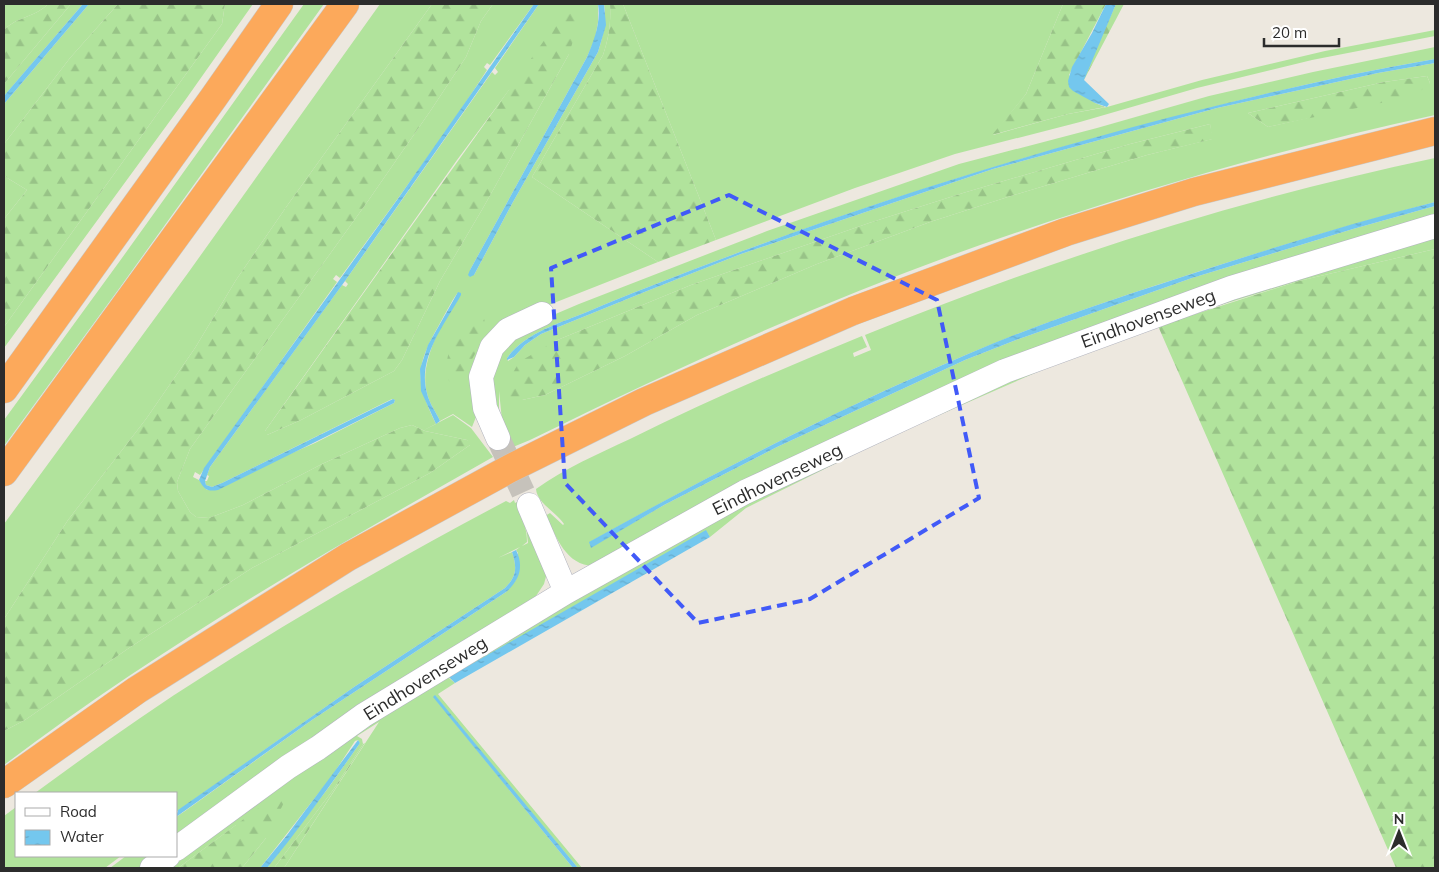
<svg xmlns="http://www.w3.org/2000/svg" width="1439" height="872" font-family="Mulish,sans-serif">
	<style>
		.grass { fill: #b1e39c; fill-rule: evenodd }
		.forest { fill: url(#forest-firs) }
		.water { fill: url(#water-ripples) }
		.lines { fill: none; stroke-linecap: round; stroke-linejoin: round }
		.minor-tunnel { stroke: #c6c2bb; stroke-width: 24; stroke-dasharray: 24 12; stroke-linecap: butt }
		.minor-casing { stroke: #b2b4bf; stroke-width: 25 }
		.highway-casing { stroke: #c8c8c8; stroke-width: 29 }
		.minor { stroke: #fff; stroke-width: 24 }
		.highway { stroke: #fca95b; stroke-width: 28 }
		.marked { fill: none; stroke: #415af8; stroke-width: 4; stroke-dasharray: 10 6; stroke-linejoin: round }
		.labels { text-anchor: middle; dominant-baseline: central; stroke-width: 5; stroke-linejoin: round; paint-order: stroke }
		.street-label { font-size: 18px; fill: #2c2c2c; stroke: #fff }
	</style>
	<defs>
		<pattern id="forest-firs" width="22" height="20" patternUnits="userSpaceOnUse" patternTransform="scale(1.25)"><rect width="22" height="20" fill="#b1e39c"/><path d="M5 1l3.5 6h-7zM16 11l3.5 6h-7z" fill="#98c387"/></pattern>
		<pattern id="water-ripples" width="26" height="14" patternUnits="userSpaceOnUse" patternTransform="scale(1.25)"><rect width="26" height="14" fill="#74c7ee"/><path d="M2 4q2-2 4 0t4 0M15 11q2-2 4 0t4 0" fill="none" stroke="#65abcc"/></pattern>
	</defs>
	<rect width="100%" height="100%" fill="#ede8df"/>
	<path class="grass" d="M 4,4 L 48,4 C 36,17 16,17 4,30 Z
		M 71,4 L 83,4 L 4,96 L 4,84 Z
		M 89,4 L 118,4 L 70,58 L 4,144 L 4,104 Z
		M 225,4 L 253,4 L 186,99 L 4,348 L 4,327 L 222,24 Z
		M 304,4 L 324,4 L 121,286 L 4,446 L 4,420 L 122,258 Z
		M 380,4 L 432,4 L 289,203 L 236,280 L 195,348 L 146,419 L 68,520 L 4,619 L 4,524 L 188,273 Z
		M 493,4 L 534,4 L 490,65 L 487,63 L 484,67 L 487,70 C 441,141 390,209 340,278 L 336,275 L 333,279 L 337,282 L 200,475 L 195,472 L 193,477 L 199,480 L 207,490 L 315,443 L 394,403 L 395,400 L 392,399 L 222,483 L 212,487 L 206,485 L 205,481 L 207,481 L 209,476 L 207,475 L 210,467 L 342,285 L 346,287 L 348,284 L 345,281 L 492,72 L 495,75 L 498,72 L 495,68 L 539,4 L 598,4 L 598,22 L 595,39 L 587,57 L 470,270 L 474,275 L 513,202 L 598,52 C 603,36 607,20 604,4 L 610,4 C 611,23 609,37 603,55 L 532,177 L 658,262 L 526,314 L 472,391 L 476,417 L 472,427 L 453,414 L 440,421 C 436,412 429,403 427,393 C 418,361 445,320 458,292 C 451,302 445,314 439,325 C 415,367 415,381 436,424 L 424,430 L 453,415 L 471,428 L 493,457 C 325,552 158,648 4,765 L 4,731 L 25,720 L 129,648 L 252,568 L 430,473 L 470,445 L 467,440 L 425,431 L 412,425 L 400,428 L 322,464 L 243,505 L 209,518 L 196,517 L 190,512 L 178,491 L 177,482 L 190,449 L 368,201 L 431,110 L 466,57 L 481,21 ZM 569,54 L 483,208 L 440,281 L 402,360 L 394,371 L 301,420 L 267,435 L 265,435 L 265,431 L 457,160 L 509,90 Z
		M 623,4 L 1063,4 L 1026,94 L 993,135 L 1068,114 L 1107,107 L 1202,80 L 1325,51 L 1435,30 L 1435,36 L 1312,60 L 1197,88 L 1080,122 L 955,154 L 855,188 L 716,240 Z
		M 1435,47 L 1435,59 C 1346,74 1258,95 1171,118 C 994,163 821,219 651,286 C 629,294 608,303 587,312 C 560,323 525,333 507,358 L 508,361 L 514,357 L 525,345 L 541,334 L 647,291 L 741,254 L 993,169 L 1217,108 L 1378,73 L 1435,63 L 1435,115 C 1293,146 1153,186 1015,233 C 849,289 688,362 530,440 L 513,447 L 512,442 L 510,442 L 502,420 L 499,391 L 499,408 L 500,417 L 495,419 L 489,364 L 495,352 L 532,324 L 579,304 L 767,231 L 959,164 L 1097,128 L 1209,96 L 1313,72 ZM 1427,76 L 1430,83 L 1312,117 L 1268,127 L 1248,113 L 1384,82 ZM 1210,124 L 1212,139 L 1147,155 L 1014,195 L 930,222 L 817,264 L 697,315 L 625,356 L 545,395 L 522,400 L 555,341 L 691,285 L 869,223 L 963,193 L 1130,144 Z
		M 1435,158 L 1435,202 C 1355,223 1276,247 1197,272 C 1120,297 1043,322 968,354 C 838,409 713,473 590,542 L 591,547 L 664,505 L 777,447 L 965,360 L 1016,340 L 1192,278 L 1353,229 L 1435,206 L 1435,224 L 1178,298 L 594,566 C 565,565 558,538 545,516 L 550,513 L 563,525 L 564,524 C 557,513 537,503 536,489 C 565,468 598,454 630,439 C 706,401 784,368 862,336 L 867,347 L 853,353 L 854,357 L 871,350 L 865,335 C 1049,260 1240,199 1435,158 Z
		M 4,176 L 27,190 L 4,219 Z
		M 1435,238 L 1435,249 L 1299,281 L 1198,312 L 1051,366 L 889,437 L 746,508 L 710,537 L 706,531 L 449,678 L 455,683 L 438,694 L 582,868 L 578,868 L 433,696 L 573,868 L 284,868 L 379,722 L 357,736 L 362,739 L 363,744 L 333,790 L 274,868 L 267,868 L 329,787 L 360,743 L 358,740 L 355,741 L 332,776 L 260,868 L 242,868 L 266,838 L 236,825 L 178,868 L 162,868 L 457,663 L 825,460 L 1138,326 Z
		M 514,500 L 515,503 L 517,502 C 522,515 527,528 527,542 L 522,546 L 528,543 L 526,526 L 548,569 L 544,584 L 532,602 L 176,842 L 176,817 L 185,811 L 312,720 L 506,592 L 516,580 L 518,553 L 516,550 L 520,547 L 498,558 L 512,552 C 517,567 517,576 505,588 L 354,687 L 176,812 L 176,793 L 35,793 C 91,752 148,711 207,674 C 304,612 404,555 506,501 L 510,503 Z
		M 16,807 L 16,856 L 121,856 L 105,868 L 4,868 L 4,816 Z
		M 126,856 L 158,856 L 142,868 L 110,868 Z"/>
	<path class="forest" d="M 48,4 L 71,4 L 4,84 L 4,30 C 16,17 36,17 48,4 Z
		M 118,4 L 225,4 L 222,24 L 4,327 L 4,219 L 27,190 L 4,176 L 4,144 L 70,58 Z
		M 432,4 L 493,4 L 481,21 L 466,57 L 431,110 L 368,201 L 190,449 L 177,482 L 178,491 L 190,512 L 196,517 L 209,518 L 243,505 L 322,464 L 400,428 L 412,425 L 425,431 L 467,440 L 470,442 L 470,445 L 430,473 L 252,568 L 129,648 L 25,720 L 4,731 L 4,619 L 68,520 L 146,419 L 195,348 L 236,280 L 289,203 Z
		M 610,4 L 623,4 L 716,240 L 658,262 L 532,177 L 603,55 C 609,37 611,23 610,4 Z
		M 1063,4 L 1106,4 L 1069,75 L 1095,103 L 1105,107 L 1068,114 L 992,135 L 1026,94 Z
		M 1116,4 L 1124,4 L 1084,80 L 1086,71 Z
		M 572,6 C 585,14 572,42 569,54 L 483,208 L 440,281 L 402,360 L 394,371 L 301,420 L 267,435 L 265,435 L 265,431 L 568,7 Z
		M 1427,76 L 1430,83 L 1414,96 L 1268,127 L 1248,113 L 1384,82 Z
		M 1210,124 L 1213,139 L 1147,155 L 1014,195 L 930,222 L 817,264 L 697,315 L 625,356 L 545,395 L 522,400 L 510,399 L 508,393 L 509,380 L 519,362 L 555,341 L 691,285 L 869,223 L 963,193 L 1130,144 Z
		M 1435,249 L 1435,868 L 1396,868 L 1158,326 L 1299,281 Z
		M 472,314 L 483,316 C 486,322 485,329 483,336 C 479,347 462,384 449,381 C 441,354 456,338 469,316 Z
		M 365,743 L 284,868 L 274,868 L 333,790 L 363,744 Z
		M 295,781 L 266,838 L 242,868 L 178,868 Z"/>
	<path class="water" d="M 83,4 L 89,4 L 4,104 L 4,96 L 9,90 Z
		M 534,4 L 539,4 L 345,281 L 210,467 L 205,481 L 206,485 L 212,487 L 222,483 L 393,399 L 395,400 L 394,403 L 218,490 C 207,492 204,489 199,480 L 204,468 L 397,200 Z
		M 598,4 L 604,4 L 606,25 L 598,52 L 513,202 L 474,275 L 470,277 L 468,275 L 470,270 L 587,57 C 594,40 601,23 598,4 Z
		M 1106,4 L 1116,4 L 1084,80 L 1109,104 L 1107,107 L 1095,103 L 1073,91 L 1069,87 L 1068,81 L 1072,67 L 1092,33 Z
		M 1435,59 L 1435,63 L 1378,73 L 1217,108 L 993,169 L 741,254 L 647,291 L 541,334 L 525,345 L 514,357 L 507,360 L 507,358 C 525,333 560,323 587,312 C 608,303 629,294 651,286 C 821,219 994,163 1171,117 C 1258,95 1346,74 1435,59 Z
		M 1435,202 L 1435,206 L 1353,229 L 1192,278 L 1016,340 L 965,360 L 777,447 L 664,505 L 591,548 L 589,542 C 713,473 838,409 968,354 C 1047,320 1129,294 1210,268 C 1285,244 1359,221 1435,202 Z
		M 458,292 L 461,293 L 461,295 C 445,324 417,358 427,393 C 429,403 436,412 440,421 L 436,424 L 421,391 L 420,369 L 428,345 Z
		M 706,530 L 710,537 L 455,683 L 449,677 Z
		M 516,550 C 524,566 520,580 506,592 L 312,720 L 176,817 L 178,810 L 354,687 L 505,588 C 517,576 517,567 512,552 Z
		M 435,695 L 578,868 L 573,868 L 433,697 Z
		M 358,740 L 360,743 C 330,786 300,828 267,868 L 260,868 L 287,835 Z"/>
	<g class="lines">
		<path class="minor-tunnel" d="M 498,438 L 529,505"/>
		<defs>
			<path id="minor" d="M 498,438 L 485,408 L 481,377 L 492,347 L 508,330 L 542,314
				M 529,505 L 566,592
				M 176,849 L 288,767 L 318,748 L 364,715 L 566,592 L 745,492 L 1005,371 L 1231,288 L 1435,226
				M 152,868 L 168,856"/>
			<path id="highway" d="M 4,389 L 214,97 L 279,4
				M 4,472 L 345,4
				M 4,784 L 137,690 L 348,557 L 509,469 L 644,402 L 853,311 L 1066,232 L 1194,192 L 1435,131"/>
		</defs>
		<use href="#minor" class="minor-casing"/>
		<use href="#highway" class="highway-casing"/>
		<use href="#minor" class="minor"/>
		<use href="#highway" class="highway"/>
	</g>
	<path class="marked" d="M 729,195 L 937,300 L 979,498 L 810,599 L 698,623 L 565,483 L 551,268 Z"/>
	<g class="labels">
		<g class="street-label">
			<text transform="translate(1148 318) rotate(-20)">Eindhovenseweg</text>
			<text transform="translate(777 479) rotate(-26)">Eindhovenseweg</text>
			<text transform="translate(425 678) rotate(-32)">Eindhovenseweg</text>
		</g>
	</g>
	<rect width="1439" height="872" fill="none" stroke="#2c2c2c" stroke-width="10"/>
	<rect x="15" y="792" width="162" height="65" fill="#ffffff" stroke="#ababab"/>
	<rect x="25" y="808" width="25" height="8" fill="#ffffff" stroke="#ababab"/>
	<text x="60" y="817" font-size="15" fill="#2c2c2c">Road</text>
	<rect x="25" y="830" width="25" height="15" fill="url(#water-ripples)" stroke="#ababab"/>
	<text x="60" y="842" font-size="15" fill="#2c2c2c">Water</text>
	<g transform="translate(1399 832)" stroke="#ffffff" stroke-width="4" paint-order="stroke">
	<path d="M0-4L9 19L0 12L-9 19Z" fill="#2c2c2c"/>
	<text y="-8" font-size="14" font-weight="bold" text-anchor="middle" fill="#2c2c2c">N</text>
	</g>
	<path d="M1264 38v8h75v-8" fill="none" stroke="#2c2c2c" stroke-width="2.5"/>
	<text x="1272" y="38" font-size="15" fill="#2c2c2c" stroke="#ffffff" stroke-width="4" paint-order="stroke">20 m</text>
</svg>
